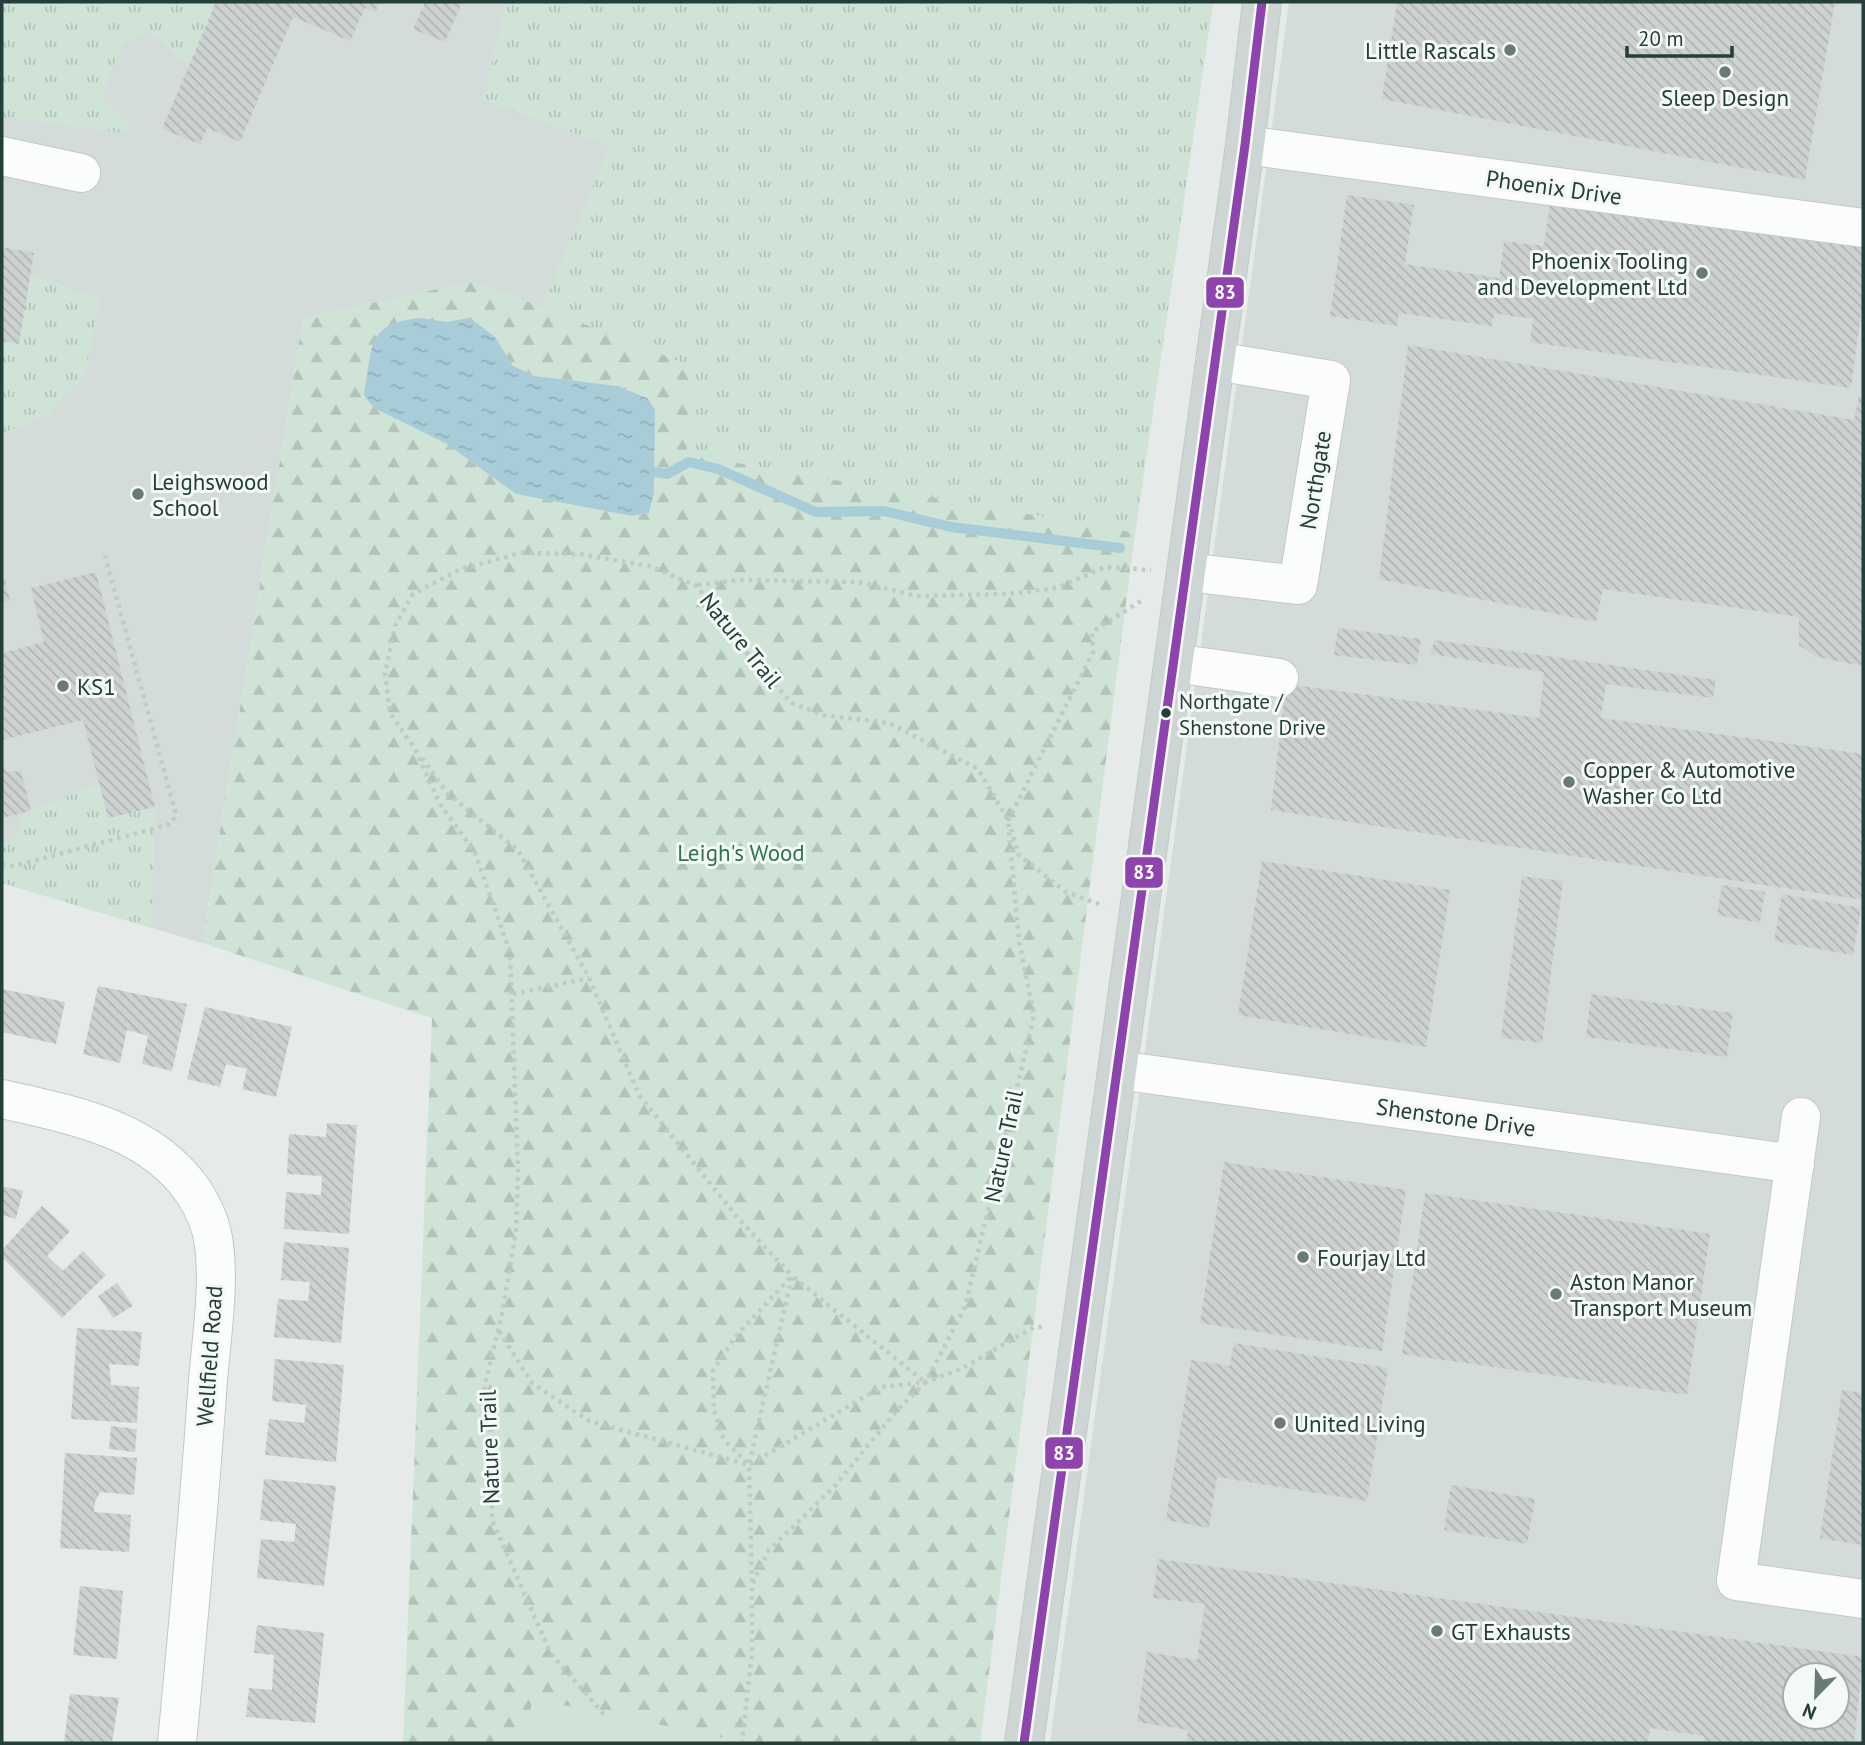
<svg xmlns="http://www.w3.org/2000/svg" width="1865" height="1745" font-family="'PT Sans',sans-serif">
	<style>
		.built { fill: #d4dcd9; fill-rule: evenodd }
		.grass { fill: url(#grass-tufts) }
		.forest { fill: url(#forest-firs); fill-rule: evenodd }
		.garden { fill: #cfe3d7 }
		.water { fill: url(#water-ripples) }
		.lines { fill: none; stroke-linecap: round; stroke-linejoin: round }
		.stream { stroke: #a8ccd8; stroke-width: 10 }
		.building { fill: url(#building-back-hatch); fill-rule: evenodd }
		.minor-casing { stroke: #c3c8c6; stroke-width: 40 }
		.major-casing { stroke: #c2cac8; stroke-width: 40 }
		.path { stroke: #c2cac9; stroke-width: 4.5; stroke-dasharray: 3.5 5; stroke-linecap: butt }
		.minor { stroke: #fbfcfc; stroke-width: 38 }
		.major { stroke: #ced6d5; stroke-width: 38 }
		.bus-1-casing { stroke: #f4f9f7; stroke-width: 14 }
		.bus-1 { stroke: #8e44ad; stroke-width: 9 }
		.poi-dot { fill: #687b77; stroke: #f4f9f7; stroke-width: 2.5 }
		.bus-dot { fill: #243e3a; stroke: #f4f9f7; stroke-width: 2.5 }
		.labels { text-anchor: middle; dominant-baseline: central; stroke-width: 6; stroke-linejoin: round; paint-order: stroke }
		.bus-label { font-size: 21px; fill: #243e3a; stroke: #f4f9f7; text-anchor: start }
		.poi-label { font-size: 23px; fill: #243e3a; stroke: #f4f9f7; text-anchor: start }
		.street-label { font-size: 23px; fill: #243e3a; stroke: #f4f9f7 }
		.park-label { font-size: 23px; fill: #2f7451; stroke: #f4f9f7 }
		.line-badge { stroke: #f4f9f7; stroke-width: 2.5 }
		.badge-label { font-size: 19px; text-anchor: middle; font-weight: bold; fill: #fff }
	</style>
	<defs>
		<pattern id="grass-tufts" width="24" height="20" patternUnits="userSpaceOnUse" patternTransform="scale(1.75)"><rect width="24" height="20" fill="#cfe3d7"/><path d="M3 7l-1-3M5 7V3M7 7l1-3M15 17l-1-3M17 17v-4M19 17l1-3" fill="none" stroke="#b2c4b9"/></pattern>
		<pattern id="forest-firs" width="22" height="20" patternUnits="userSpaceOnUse" patternTransform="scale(1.75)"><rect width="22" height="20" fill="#cfe3d7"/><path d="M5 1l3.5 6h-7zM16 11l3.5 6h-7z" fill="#b2c4b9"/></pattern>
		<pattern id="water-ripples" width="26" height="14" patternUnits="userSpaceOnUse" patternTransform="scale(1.75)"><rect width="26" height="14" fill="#a8ccd8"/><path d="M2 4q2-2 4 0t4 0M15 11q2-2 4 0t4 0" fill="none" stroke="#90b0ba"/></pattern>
		<pattern id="building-back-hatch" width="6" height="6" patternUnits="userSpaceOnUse" patternTransform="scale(1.75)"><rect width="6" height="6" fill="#cdd2d0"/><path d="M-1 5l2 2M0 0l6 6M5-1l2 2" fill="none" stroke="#b0b5b3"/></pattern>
	</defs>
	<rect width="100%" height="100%" fill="#e6ebe9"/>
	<path class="built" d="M 2,2 L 1213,2 L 1135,533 L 685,454 L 303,318 L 202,943 L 2,883 Z
		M 1289,2 L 1863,2 L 1863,1743 L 1050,1743 ZM 1795,1675 L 1837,1675 L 1837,1717 L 1795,1717 Z"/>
	<path class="grass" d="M 2,2 L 216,2 L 189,66 L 149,32 L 123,44 L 101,97 L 139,135 L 2,117 Z
		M 506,2 L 1213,2 L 1135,533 L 685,454 L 696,368 L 542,307 L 610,146 L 483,100 Z
		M 30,273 L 100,300 L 85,375 L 47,415 L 2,433 L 2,341 L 19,344 Z
		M 99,784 L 155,807 L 152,928 L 2,883 L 2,844 L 17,836 L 23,813 Z"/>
	<path class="forest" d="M 475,281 L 696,368 L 686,454 L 1135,533 L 980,1743 L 748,1743 L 533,1699 L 524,1743 L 403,1743 L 432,1018 L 202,943 L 303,318 ZM 421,318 L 446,322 L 495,337 L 513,366 L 534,376 L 617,386 L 647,398 L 655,410 L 654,493 L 649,513 L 632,516 L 516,494 L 447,444 L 374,408 Z"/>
	<path class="garden" d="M 533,1699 L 748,1743 L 524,1743 Z"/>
	<path class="water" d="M 421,318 L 446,322 L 470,318 L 495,337 L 513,366 L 534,376 L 617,386 L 647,398 L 655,410 L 654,493 L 649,513 L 632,516 L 516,494 L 447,444 L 374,408 L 364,395 C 373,347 365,323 421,318 Z"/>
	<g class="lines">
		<path class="stream" d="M 654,472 L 667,474 L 689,462 L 718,469 L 816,512 L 884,511 L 951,527 L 1120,548"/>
	</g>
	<path class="building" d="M 216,2 L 380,2 L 375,12 L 365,8 L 350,41 L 293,17 L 240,142 L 207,128 L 200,144 L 162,129 Z
		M 425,2 L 462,3 L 445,42 L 413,29 Z
		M 1397,2 L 1835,2 L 1805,180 L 1382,99 Z
		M 1347,195 L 1414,205 L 1405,264 L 1499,278 L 1504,241 L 1544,246 L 1551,196 L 1863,240 L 1863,299 L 1851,388 L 1530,342 L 1533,319 L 1494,313 L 1492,326 L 1399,313 L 1397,326 L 1330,316 Z
		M 2,247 L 34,253 L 19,344 L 2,341 Z
		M 1408,345 L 1854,420 L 1859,396 L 1863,397 L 1863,666 L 1817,657 L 1799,645 L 1799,617 L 1603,589 L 1596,622 L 1379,579 Z
		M 2,570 L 10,600 L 2,602 Z
		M 96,572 L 155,807 L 108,818 L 83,720 L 2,740 L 2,653 L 44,642 L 31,588 Z
		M 1338,628 L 1421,639 L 1417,665 L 1334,655 Z
		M 1434,640 L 1716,680 L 1713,698 L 1606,684 L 1601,718 L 1863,754 L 1863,900 L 1271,810 L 1286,684 L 1539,718 L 1544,672 L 1431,654 Z
		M 2,760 L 6,772 L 21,771 L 31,811 L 2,818 Z
		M 1262,861 L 1450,890 L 1426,1047 L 1238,1015 Z
		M 1522,876 L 1563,881 L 1542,1043 L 1501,1038 Z
		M 1722,885 L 1765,892 L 1760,923 L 1717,915 Z
		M 1782,894 L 1861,908 L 1853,955 L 1774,941 Z
		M 98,986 L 187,1004 L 172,1071 L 142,1064 L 148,1036 L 127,1030 L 120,1063 L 83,1054 Z
		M 2,989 L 65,1002 L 56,1044 L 2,1032 Z
		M 1591,994 L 1733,1013 L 1727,1057 L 1586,1037 Z
		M 205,1007 L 292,1027 L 276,1097 L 242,1089 L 247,1069 L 226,1064 L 220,1087 L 187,1079 Z
		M 327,1123 L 357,1125 L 349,1234 L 284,1229 L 286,1192 L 321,1195 L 322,1176 L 287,1174 L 289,1134 L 326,1137 Z
		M 1224,1162 L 1406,1190 L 1382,1351 L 1200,1323 Z
		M 2,1186 L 23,1191 L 16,1219 L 2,1215 Z
		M 1425,1193 L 1710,1234 L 1687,1395 L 1402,1354 Z
		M 42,1206 L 70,1231 L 47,1256 L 63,1271 L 83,1251 L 106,1275 L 62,1318 L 2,1257 L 2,1250 Z
		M 284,1242 L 349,1248 L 341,1343 L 274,1337 L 278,1299 L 308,1301 L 309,1293 L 310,1282 L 281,1280 Z
		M 117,1283 L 133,1306 L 113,1318 L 98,1296 Z
		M 77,1328 L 142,1332 L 139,1366 L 109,1364 L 111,1385 L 139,1387 L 137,1423 L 71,1419 Z
		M 1234,1343 L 1388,1368 L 1367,1501 L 1217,1477 L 1209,1528 L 1166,1520 L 1191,1360 L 1230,1366 Z
		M 275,1359 L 344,1365 L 336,1462 L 265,1455 L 269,1419 L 304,1423 L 306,1405 L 272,1401 Z
		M 1842,1390 L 1863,1393 L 1863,1545 L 1820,1538 Z
		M 111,1426 L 137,1429 L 135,1452 L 109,1449 Z
		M 65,1453 L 137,1458 L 134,1495 L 100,1492 L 95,1502 L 94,1512 L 131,1515 L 129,1552 L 60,1548 Z
		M 264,1479 L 336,1486 L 324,1586 L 257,1578 L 261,1539 L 294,1542 L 296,1524 L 260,1520 Z
		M 1451,1485 L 1535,1499 L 1527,1544 L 1444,1530 Z
		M 1158,1559 L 1863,1657 L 1854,1743 L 1703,1743 L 1704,1736 L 1650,1728 L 1648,1743 L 1186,1743 L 1188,1730 L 1137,1722 L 1147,1652 L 1197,1660 L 1205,1604 L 1153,1598 ZM 1795,1675 L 1837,1675 L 1837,1717 L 1795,1717 Z
		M 80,1586 L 123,1591 L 117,1659 L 73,1655 Z
		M 257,1625 L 324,1633 L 315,1723 L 246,1717 L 249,1688 L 272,1690 L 274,1655 L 254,1653 Z
		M 70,1694 L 119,1698 L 112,1743 L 64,1743 Z"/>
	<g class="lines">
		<defs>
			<path id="minor" d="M 1245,145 L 1863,228
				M 2,156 L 81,173
				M 1186,572 L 1298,585 L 1331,380 L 1215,361
				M 1174,663 L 1279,678
				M 1118,1070 L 1795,1164
				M 2,1099 C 72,1115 149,1128 193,1191 C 204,1208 212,1225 214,1245 C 220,1290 210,1347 207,1393 C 199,1510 188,1627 177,1743
				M 1801,1117 L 1736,1581 L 1863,1599"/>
			<path id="major" d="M 1024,1743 L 1245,145 L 1262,2"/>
		</defs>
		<use href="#minor" class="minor-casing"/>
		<use href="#major" class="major-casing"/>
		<path class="path" d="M 698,585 L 740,580 L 858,582 L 917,596 L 1007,594 L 1057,588 L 1105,567 L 1151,570
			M 422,758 L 448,794 L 518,850 L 589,978 L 639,1095 L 737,1217 L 792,1276 L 749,1465 L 752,1583
			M 1008,821 L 1093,652 L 1092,632 L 1144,599
			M 1011,829 L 1018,854 L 1066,892 L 1104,906
			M 2,865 L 14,866 L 171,824 L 176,814 L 105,556
			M 513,994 L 589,978
			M 499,1331 L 532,1383 L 589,1421 L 749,1465 L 881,1387 L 926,1382 L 961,1369 L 1034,1327 L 1046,1327
			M 747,1463 L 724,1440 L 714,1411 L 713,1371 L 735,1337 L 792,1276 L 925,1382
			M 604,1714 L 551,1654 L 492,1520 L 492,1441 L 484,1389 L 502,1314 L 516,1232 L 518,1171 L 510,952 L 475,853 L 440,804 L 415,749 L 390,713 L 385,674 L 395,626 L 413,594 L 461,569 L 521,553 L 580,554 L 649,566 L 697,586 L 749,656 L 792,703 L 823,715 L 889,723 L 978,769 L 1008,820 L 1019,941 L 1034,1016 L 965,1307 L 926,1382 L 898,1409 L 834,1487 L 769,1550 L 752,1584 L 752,1651 L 742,1742"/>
		<use href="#minor" class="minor"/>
		<use href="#major" class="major"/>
		<defs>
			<path id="bus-1" d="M 1024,1743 L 1245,145 L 1262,2"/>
		</defs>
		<use href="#bus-1" class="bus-1-casing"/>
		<use href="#bus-1" class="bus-1"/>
	</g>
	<g class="poi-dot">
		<circle cx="1510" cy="50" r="7"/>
		<circle cx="1725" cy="72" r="7"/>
		<circle cx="1702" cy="273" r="7"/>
		<circle cx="138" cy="494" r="7"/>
		<circle cx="63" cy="686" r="7"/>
		<circle cx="1569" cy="782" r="7"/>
		<circle cx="1303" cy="1257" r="7"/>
		<circle cx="1556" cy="1294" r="7"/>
		<circle cx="1280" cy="1423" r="7"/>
		<circle cx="1437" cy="1631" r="7"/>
	</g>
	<circle class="bus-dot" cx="1166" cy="713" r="6"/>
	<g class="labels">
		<g class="bus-label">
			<text x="1179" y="701">Northgate /<tspan x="1179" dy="26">Shenstone Drive</tspan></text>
		</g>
		<g class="poi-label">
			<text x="1496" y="50" text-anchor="end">Little Rascals</text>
			<text x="1725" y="97" text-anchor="middle">Sleep Design</text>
			<text x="1688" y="260" text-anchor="end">Phoenix Tooling<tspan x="1688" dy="26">and Development Ltd</tspan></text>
			<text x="152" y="481">Leighswood<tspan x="152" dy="26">School</tspan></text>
			<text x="77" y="686">KS1</text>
			<text x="1583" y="769">Copper &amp; Automotive<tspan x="1583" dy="26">Washer Co Ltd</tspan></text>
			<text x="1317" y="1257">Fourjay Ltd</text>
			<text x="1570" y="1281">Aston Manor<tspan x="1570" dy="26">Transport Museum</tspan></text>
			<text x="1294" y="1423">United Living</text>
			<text x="1451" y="1631">GT Exhausts</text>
		</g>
		<g class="street-label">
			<text transform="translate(1554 187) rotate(8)">Phoenix Drive</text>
			<text transform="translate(1315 480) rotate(-81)">Northgate</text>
			<text transform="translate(741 640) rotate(51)">Nature Trail</text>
			<text transform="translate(1456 1117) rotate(8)">Shenstone Drive</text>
			<text transform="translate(1003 1146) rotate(-78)">Nature Trail</text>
			<text transform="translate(209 1356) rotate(-86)">Wellfield Road</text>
			<text transform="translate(489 1447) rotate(-92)">Nature Trail</text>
		</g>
		<g class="park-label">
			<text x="741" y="852">Leigh's Wood</text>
		</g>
	</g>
	<g class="line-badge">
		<rect x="1205" y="276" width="40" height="33" rx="7" fill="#8e44ad"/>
		<rect x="1124" y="856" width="40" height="33" rx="7" fill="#8e44ad"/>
		<rect x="1044" y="1436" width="40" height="34" rx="7" fill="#8e44ad"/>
	</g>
	<g class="badge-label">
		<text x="1225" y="299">83</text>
		<text x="1144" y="879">83</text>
		<text x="1064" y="1460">83</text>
	</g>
	<rect width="1865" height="1745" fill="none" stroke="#243e3a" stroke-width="7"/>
	<g transform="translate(1816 1696) rotate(203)"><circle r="33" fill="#f4f9f7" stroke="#a1aeab" stroke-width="2"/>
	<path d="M0-5L12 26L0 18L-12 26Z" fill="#687b77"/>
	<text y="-10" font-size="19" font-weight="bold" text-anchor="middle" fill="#243e3a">N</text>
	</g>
	<path d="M1627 46v10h105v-10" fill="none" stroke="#243e3a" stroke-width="3.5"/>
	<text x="1638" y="46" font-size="21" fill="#243e3a" stroke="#f4f9f7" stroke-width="5" paint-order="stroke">20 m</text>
</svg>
